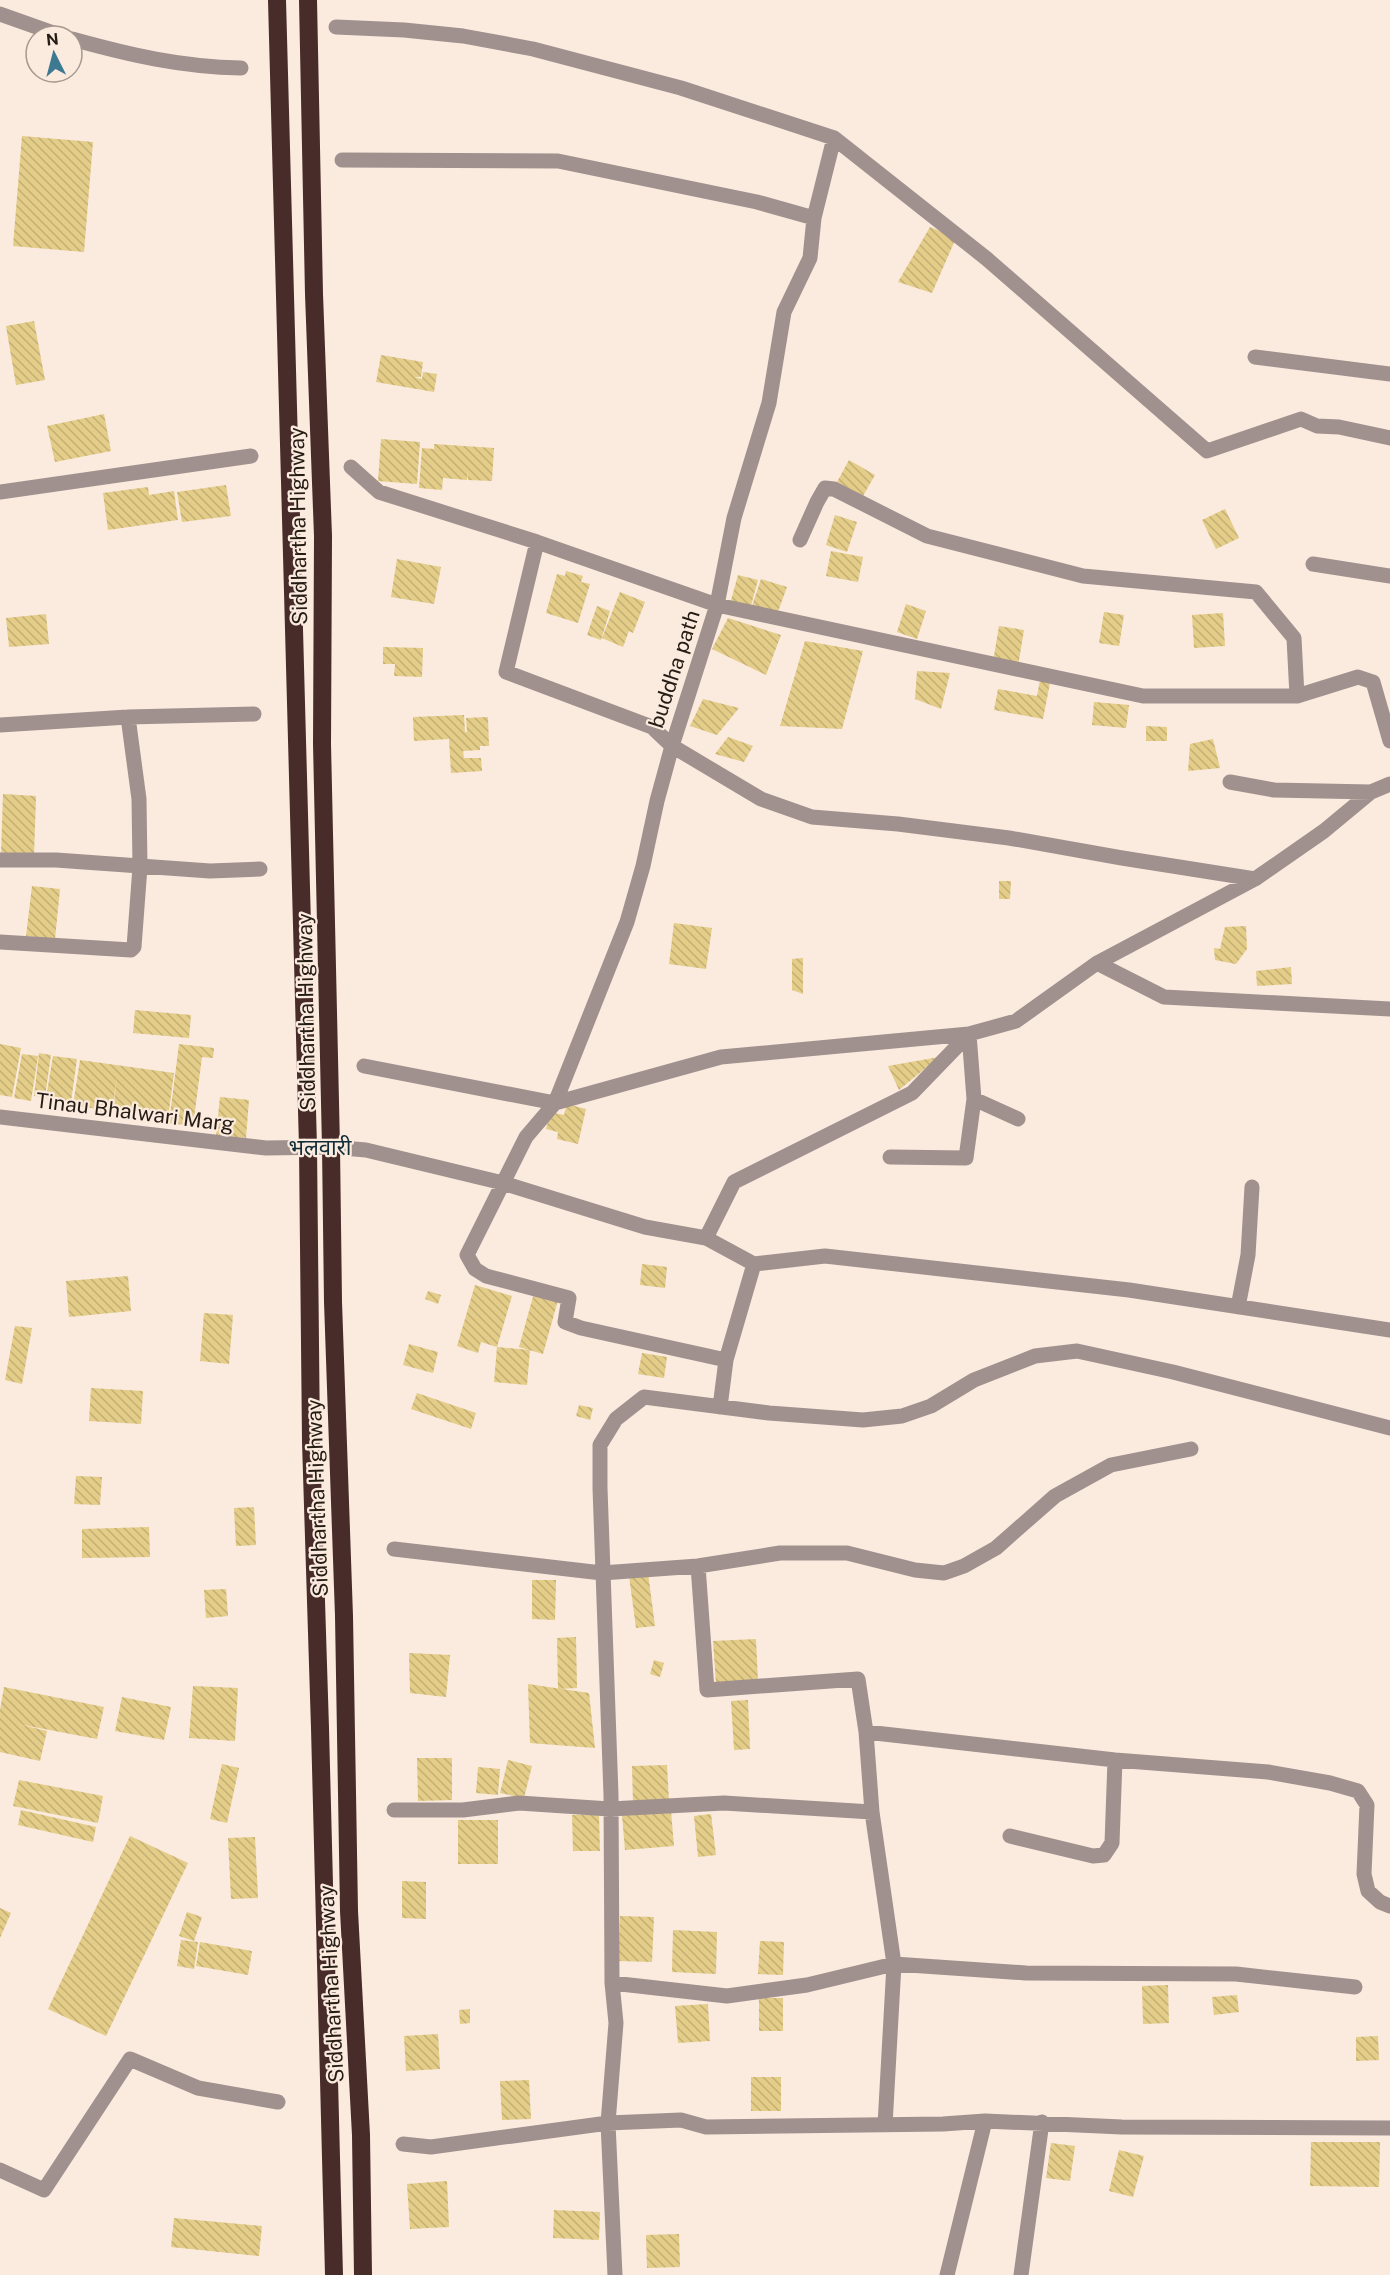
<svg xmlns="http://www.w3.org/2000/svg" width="1390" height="2275" font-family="'Public Sans','Noto Sans Devanagari',sans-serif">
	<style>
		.building { fill: url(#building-back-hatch) }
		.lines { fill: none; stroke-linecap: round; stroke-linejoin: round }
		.minor { stroke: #a0918f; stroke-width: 15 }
		.highway { stroke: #472c2a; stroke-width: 18 }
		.labels { text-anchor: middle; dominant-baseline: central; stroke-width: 4.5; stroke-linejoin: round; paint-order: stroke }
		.street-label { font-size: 21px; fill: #251c14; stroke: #fbeade }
		.neighbourhood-label { font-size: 22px; fill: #102d38; stroke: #fbeade }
	</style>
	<defs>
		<pattern id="building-back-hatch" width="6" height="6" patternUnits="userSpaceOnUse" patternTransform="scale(1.5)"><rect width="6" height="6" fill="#e3cd88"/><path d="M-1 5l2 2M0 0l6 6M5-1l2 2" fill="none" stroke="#c3af74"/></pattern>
	</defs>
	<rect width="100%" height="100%" fill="#fbeade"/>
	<path class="building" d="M 22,136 L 93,142 L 84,252 L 13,246 Z
		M 930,227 L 956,238 L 932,293 L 898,282 Z
		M 34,321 L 45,380 L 16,385 L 6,326 Z
		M 381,355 L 423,362 L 421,377 L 414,377 L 422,379 L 423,372 L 437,374 L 434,392 L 376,382 Z
		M 104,414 L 111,451 L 55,462 L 47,426 Z
		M 381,439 L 420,442 L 417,484 L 378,481 Z
		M 434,444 L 494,448 L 492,481 L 468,480 L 468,472 L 467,480 L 443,478 L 442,490 L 419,488 L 422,448 L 434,449 Z
		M 849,460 L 875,475 L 863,496 L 837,482 Z
		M 226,485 L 231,516 L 182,522 L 177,492 Z
		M 148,487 L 149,495 L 174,491 L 178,520 L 108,530 L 103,493 Z
		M 1225,509 L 1239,538 L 1216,549 L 1202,520 Z
		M 835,515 L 857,522 L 847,552 L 826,545 Z
		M 831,551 L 863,557 L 858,582 L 826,576 Z
		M 397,559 L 441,567 L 434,604 L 391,597 Z
		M 566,571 L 583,576 L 581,582 L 590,584 L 578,623 L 546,613 L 557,574 L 565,576 Z
		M 738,575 L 758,580 L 750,609 L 730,604 Z
		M 761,579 L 787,587 L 776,617 L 751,609 Z
		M 620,592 L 645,602 L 633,633 L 629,631 L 623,647 L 602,638 Z
		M 906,604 L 926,611 L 917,639 L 897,632 Z
		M 597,606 L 610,611 L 601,640 L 587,635 Z
		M 1104,612 L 1124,615 L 1119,646 L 1099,643 Z
		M 1223,613 L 1225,646 L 1194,648 L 1192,615 Z
		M 46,614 L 49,644 L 9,647 L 6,618 Z
		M 728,618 L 781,635 L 766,675 L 712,649 Z
		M 999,626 L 1024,630 L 1018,666 L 993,662 Z
		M 805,641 L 863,651 L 842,729 L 780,726 Z
		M 383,647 L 423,648 L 422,677 L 394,676 L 395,664 L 383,664 Z
		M 917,671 L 950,673 L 941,709 L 915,699 Z
		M 1040,680 L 1050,683 L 1043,719 L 994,710 L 998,689 L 1037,696 Z
		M 703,699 L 739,708 L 717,735 L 690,726 Z
		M 1094,702 L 1129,705 L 1126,728 L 1092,725 Z
		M 464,715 L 465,732 L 467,732 L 466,718 L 488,717 L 489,746 L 480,746 L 480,750 L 463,751 L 464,758 L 481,758 L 482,771 L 451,773 L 449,739 L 414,741 L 413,717 Z
		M 1146,726 L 1167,727 L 1167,741 L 1146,741 Z
		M 728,737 L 753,746 L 744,762 L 715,754 Z
		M 1213,739 L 1220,768 L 1188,771 L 1190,744 Z
		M 3,794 L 36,796 L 34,856 L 1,855 Z
		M 999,881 L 1011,881 L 1010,899 L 999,899 Z
		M 32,886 L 60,889 L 55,939 L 26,936 Z
		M 674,923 L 712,928 L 706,969 L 669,964 Z
		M 1246,926 L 1247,949 L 1236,964 L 1215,960 L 1214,948 L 1220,949 L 1225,927 Z
		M 803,958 L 803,994 L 792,990 L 792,959 Z
		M 1291,967 L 1292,984 L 1257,986 L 1256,971 Z
		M 135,1010 L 191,1015 L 189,1038 L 133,1033 Z
		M 0,1044 L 21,1048 L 12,1097 L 0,1095 Z
		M 179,1044 L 214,1048 L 213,1058 L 202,1057 L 193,1126 L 169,1123 Z
		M 39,1053 L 51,1055 L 45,1097 L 34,1096 Z
		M 22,1054 L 38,1056 L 31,1101 L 14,1098 Z
		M 53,1056 L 77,1059 L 71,1102 L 46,1098 Z
		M 939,1057 L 899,1090 L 888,1066 Z
		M 80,1060 L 174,1073 L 168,1118 L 113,1110 L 117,1077 L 111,1117 L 97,1115 L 97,1109 L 73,1105 Z
		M 220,1097 L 249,1100 L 246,1138 L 216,1135 Z
		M 567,1104 L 586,1109 L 578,1144 L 557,1139 L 558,1132 L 546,1129 L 550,1112 L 564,1115 Z
		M 642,1264 L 667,1267 L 665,1288 L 640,1285 Z
		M 128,1276 L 131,1311 L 69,1317 L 66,1281 Z
		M 475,1285 L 512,1296 L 497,1347 L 481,1342 L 478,1353 L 457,1346 Z
		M 428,1291 L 441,1295 L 438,1304 L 425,1299 Z
		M 534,1293 L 558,1300 L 543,1354 L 519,1347 Z
		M 204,1313 L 233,1315 L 229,1364 L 200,1361 Z
		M 15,1326 L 32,1328 L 22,1384 L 5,1380 Z
		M 409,1344 L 438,1352 L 433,1373 L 403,1365 Z
		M 497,1347 L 530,1350 L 527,1385 L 494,1382 Z
		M 642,1353 L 667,1357 L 664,1378 L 638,1374 Z
		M 91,1388 L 143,1391 L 141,1424 L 89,1421 Z
		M 417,1393 L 476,1413 L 471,1429 L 411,1409 Z
		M 579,1405 L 593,1408 L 590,1420 L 576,1416 Z
		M 76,1476 L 102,1477 L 100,1505 L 74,1504 Z
		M 254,1507 L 256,1545 L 236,1546 L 234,1508 Z
		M 149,1527 L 150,1557 L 82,1558 L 82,1529 Z
		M 648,1573 L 655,1626 L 636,1628 L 629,1576 Z
		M 532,1580 L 556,1580 L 555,1620 L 532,1619 Z
		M 226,1589 L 228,1616 L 206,1618 L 204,1590 Z
		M 576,1637 L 577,1688 L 558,1689 L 557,1638 Z
		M 756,1639 L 758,1682 L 716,1684 L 713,1641 Z
		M 409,1653 L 450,1655 L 446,1697 L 410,1693 Z
		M 654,1660 L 664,1663 L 660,1677 L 650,1674 Z
		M 528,1684 L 589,1693 L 595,1748 L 530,1743 Z
		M 193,1686 L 238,1688 L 235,1741 L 189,1738 Z
		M 4,1687 L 104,1707 L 97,1739 L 18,1724 L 47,1731 L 40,1761 L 0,1752 L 0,1710 Z
		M 122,1697 L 171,1707 L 164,1740 L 115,1731 Z
		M 748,1700 L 750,1749 L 734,1750 L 731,1701 Z
		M 417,1758 L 452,1758 L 452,1800 L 418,1801 Z
		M 508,1760 L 532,1766 L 524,1798 L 500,1793 Z
		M 222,1764 L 239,1768 L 227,1823 L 210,1819 Z
		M 667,1765 L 669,1802 L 633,1804 L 632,1766 Z
		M 478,1767 L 500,1769 L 498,1795 L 476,1793 Z
		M 19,1780 L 103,1796 L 98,1823 L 13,1806 Z
		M 21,1810 L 96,1827 L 93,1842 L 18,1825 Z
		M 671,1811 L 674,1846 L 625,1850 L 622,1815 Z
		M 599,1814 L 600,1851 L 573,1851 L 572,1815 Z
		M 711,1814 L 716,1855 L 698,1857 L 694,1816 Z
		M 458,1820 L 498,1820 L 498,1864 L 458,1864 Z
		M 130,1836 L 188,1863 L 106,2036 L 48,2009 Z
		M 255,1837 L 258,1898 L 231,1899 L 228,1838 Z
		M 402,1881 L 426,1882 L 426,1919 L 402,1918 Z
		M 0,1908 L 11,1913 L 0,1938 Z
		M 187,1912 L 202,1917 L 194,1941 L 179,1936 Z
		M 620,1916 L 654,1917 L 652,1962 L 618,1961 Z
		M 673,1930 L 717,1932 L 716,1974 L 672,1972 Z
		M 181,1940 L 198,1942 L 194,1969 L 177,1966 Z
		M 760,1941 L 784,1942 L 783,1975 L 758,1974 Z
		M 200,1942 L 252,1951 L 248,1975 L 196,1966 Z
		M 1168,1985 L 1169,2023 L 1143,2024 L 1142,1986 Z
		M 1237,1995 L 1239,2012 L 1214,2015 L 1212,1997 Z
		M 759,1998 L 783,1998 L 783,2031 L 759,2031 Z
		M 708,2004 L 710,2041 L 678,2043 L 675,2006 Z
		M 470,2009 L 470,2023 L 460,2024 L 459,2010 Z
		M 438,2034 L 440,2069 L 406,2071 L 404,2036 Z
		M 1378,2036 L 1379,2060 L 1356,2061 L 1356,2037 Z
		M 751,2077 L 781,2077 L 781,2111 L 751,2111 Z
		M 529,2080 L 531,2119 L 502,2120 L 500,2081 Z
		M 1311,2142 L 1380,2142 L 1379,2187 L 1310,2186 Z
		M 1051,2143 L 1075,2146 L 1070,2181 L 1046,2178 Z
		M 1119,2150 L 1144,2156 L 1133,2197 L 1109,2191 Z
		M 447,2181 L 449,2227 L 410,2229 L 407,2184 Z
		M 554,2210 L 600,2212 L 599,2240 L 553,2238 Z
		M 174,2218 L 262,2226 L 259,2256 L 171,2247 Z
		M 679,2234 L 680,2267 L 647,2268 L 646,2235 Z"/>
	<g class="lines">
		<path class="minor" d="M 0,14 L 62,36
			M 336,27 L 404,30 L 463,36 L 533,49 L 681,88 L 834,138 L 987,259 L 1207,451 L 1301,419 L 1317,426 L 1339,427 L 1390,438
			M 72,39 C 130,55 181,67 241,68
			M 342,160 L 558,161 L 757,202 L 814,218
			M 1255,357 L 1390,374
			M 351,467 L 379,492 L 537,542 L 717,605 L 1143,696 L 1297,696 L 1358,677 L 1373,682 L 1390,741
			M 0,492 L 251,456
			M 800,540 L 817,502 L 825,488 L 834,489 L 927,536 L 1083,576 L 1256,592 L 1294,638 L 1297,696
			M 537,542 L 506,672 L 652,727 L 672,746 L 761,799 L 812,817 L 898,824 L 1009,838 L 1122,858 L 1255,879
			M 1313,564 L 1390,576
			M 0,725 L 128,717 L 254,714
			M 1230,782 L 1274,790 L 1371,792
			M 0,860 L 56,860 L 210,871 L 260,869
			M 0,942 L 131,950 L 134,947 L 140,867 L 139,799 L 128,717
			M 1097,963 L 1164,997 L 1390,1009
			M 364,1066 L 555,1103 L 721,1057 L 969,1034 L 974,1099 L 966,1158 L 890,1157
			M 974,1099 L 1018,1119
			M 0,1117 L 266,1148 L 331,1147 L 366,1150 L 503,1183 L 645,1227 L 706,1238 L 754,1264 L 825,1256 L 1129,1290 L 1390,1330
			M 706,1238 L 734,1182 L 912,1093 L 969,1034 L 1016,1021 L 1097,963 L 1255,879 L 1324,831 L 1371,792 L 1390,784
			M 1238,1307 L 1248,1255 L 1252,1187
			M 726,1360 L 581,1328 L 565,1322 L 569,1298 L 486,1276 L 475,1269 L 467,1255 L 526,1137 L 555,1103 L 627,922 L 643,866 L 657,801 L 672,746 L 717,605 L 734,518 L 769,403 L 784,312 L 810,258 L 814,218 L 834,138
			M 720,1407 L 726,1360 L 754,1264
			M 394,1549 L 602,1573 L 698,1566 L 780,1553 L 847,1553 L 915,1570 L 944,1573 L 964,1566 L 996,1548 L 1055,1496 L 1111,1465 L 1191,1449
			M 698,1566 L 707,1690 L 858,1679 L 866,1732 L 872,1812
			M 866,1732 L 1115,1760 L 1268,1772 L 1330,1783 L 1358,1791 L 1367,1805 L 1364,1874 L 1368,1891 L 1380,1902 L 1390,1906
			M 394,1810 L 463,1810 L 519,1803 L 610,1809 L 724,1803 L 872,1812 L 894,1964 L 1026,1973 L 1236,1974 L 1355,1987
			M 1010,1836 L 1093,1856 L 1104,1855 L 1112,1843 L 1115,1760
			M 612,1983 L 727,1996 L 807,1985 L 894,1964 L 885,2125
			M 403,2144 L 431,2147 L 608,2123 L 681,2120 L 706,2127 L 943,2124 L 985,2121 L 1122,2127 L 1390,2128
			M 0,2170 L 44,2190 L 130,2059 L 198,2088 L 278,2102
			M 615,2275 L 608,2123 L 616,2023 L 612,1983 L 611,1795 L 600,1488 L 600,1445 L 616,1419 L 644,1397 L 769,1413 L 863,1420 L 902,1416 L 931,1406 L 974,1380 L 1035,1356 L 1077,1351 L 1173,1372 L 1390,1428
			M 947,2275 L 985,2121
			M 1021,2275 L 1042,2122"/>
		<path class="highway" d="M 277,0 L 308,1147 L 311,1442 L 320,1728 L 334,2275
			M 308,0 L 314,294 L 323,536 L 322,744 L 331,1147 L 333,1302 L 344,1616 L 349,1911 L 361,2135 L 363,2275"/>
	</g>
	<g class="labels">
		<g class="street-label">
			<text transform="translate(298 526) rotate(-91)">Siddhartha Highway</text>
			<text transform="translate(674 669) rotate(-72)">buddha path</text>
			<text transform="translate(306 1012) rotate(-91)">Siddhartha Highway</text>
			<text transform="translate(135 1112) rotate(7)">Tinau Bhalwari Marg</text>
			<text transform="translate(317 1498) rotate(-92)">Siddhartha Highway</text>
			<text transform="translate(331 1984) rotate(-93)">Siddhartha Highway</text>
		</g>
		<g class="neighbourhood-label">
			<text x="320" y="1147">भलवारी</text>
		</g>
	</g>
	<g transform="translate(54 54) rotate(354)"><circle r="28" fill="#fbeade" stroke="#a5988d" stroke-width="1.5"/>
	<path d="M0-4.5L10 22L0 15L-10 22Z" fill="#3d7a91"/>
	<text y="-9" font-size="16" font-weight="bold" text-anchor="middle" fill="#251c14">N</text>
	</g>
</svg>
